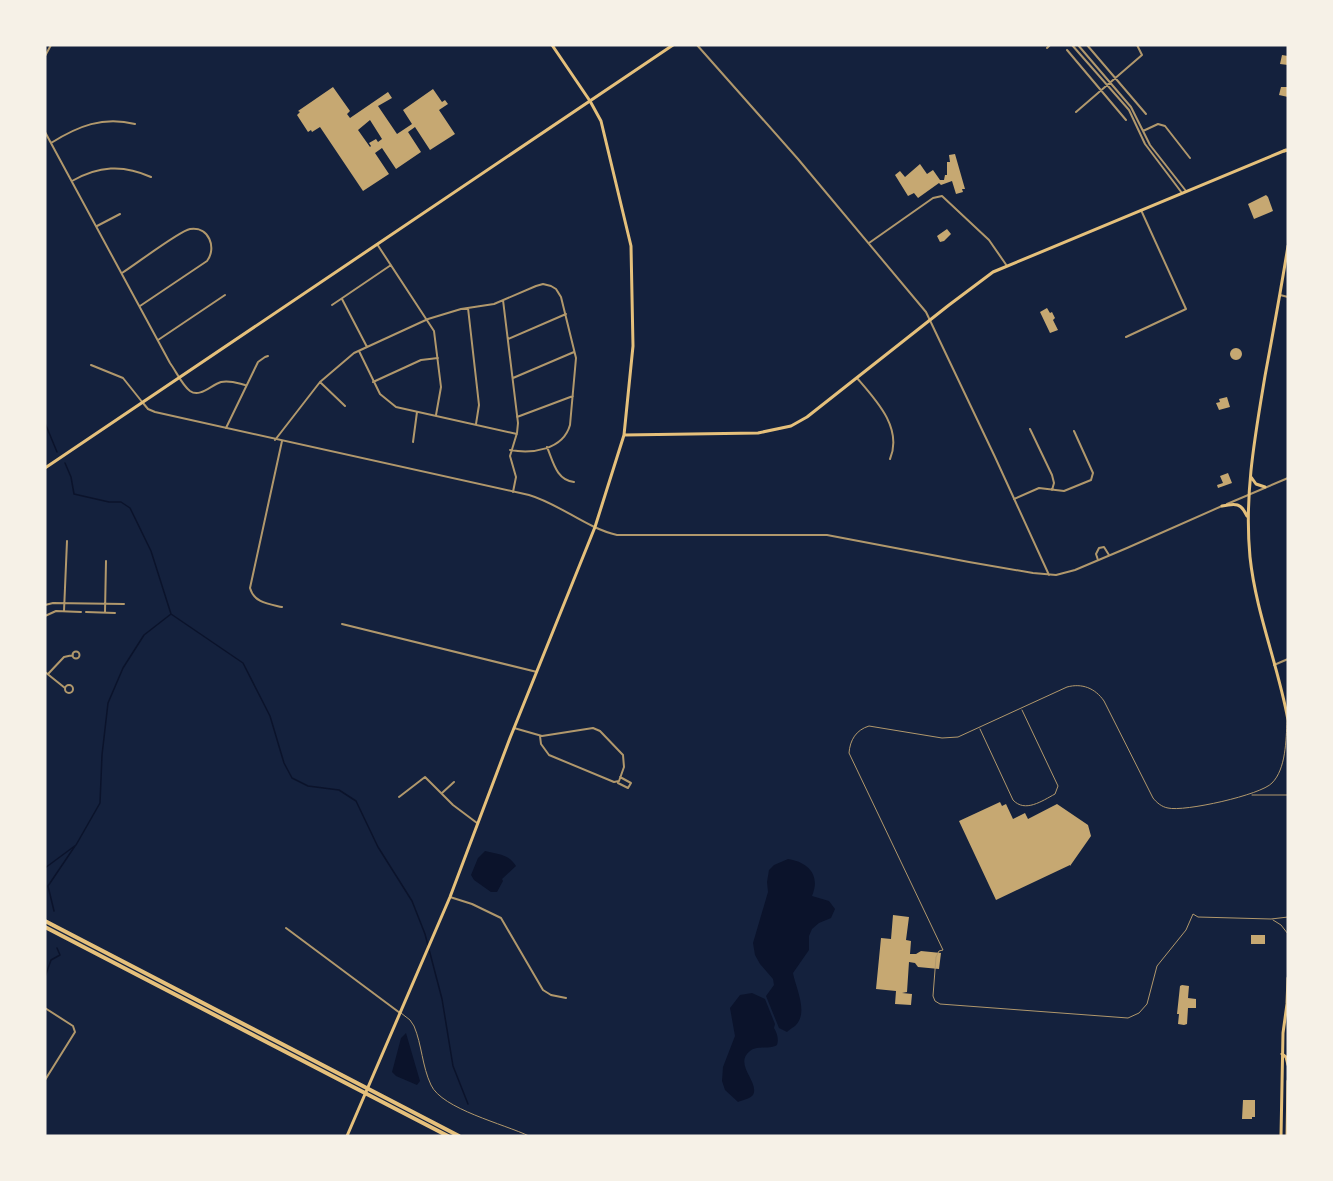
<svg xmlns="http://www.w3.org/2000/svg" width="1333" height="1181" font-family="Ubuntu,sans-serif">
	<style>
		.water { fill: #0b132b }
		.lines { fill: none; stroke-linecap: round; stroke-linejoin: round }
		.stream { stroke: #0b132b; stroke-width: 1.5 }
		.building { fill: #c6a872; fill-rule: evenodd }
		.service { stroke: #b1986c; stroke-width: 1 }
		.minor { stroke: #b1986c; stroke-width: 2 }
		.tertiary { stroke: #b1986c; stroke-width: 2 }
		.secondary { stroke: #e5c07b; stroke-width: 3 }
		.primary { stroke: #e5c07b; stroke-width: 3 }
		.motorway { stroke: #e5c07b; stroke-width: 4 }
	</style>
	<rect width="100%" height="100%" fill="#14213d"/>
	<path class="water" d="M 485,851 C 497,854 509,854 516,866 L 502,879 L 503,881 L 497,892 L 491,892 L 474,880 L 471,875 L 478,858 Z
		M 788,859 C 808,862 821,875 812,896 L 829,901 L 835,909 L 831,918 L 819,923 L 812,929 L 809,936 L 809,950 L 793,973 C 796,989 809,1013 795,1026 C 792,1028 789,1030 787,1032 L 779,1028 L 766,996 L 774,985 L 773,979 L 760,964 L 755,955 L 753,943 L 768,892 L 767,882 L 769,870 L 774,865 Z
		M 752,993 L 765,999 L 775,1024 L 774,1028 C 777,1033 779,1039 777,1045 C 769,1050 758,1045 750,1051 C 733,1064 760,1082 753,1095 C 750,1099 742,1100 738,1102 L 725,1090 L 722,1081 L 723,1067 L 735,1036 L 730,1008 L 740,995 Z
		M 406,1033 L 420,1081 L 417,1085 L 396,1076 L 392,1072 L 401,1038 Z"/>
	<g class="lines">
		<path class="stream" d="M 45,423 L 57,452
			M 65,463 L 71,477 L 74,494 L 109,502 L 121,502 L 130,508 L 151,551 L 171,614 L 243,663 L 270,716 L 284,763 L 292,778 L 308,786 L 339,790 L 356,801 L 378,847 L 412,901 L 425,934 L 442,999 L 453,1066 L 468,1104
			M 45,868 L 76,845 L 100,803 L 102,755 L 108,703 L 123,668 L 144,635 L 171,614
			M 54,911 L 48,886 L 75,846
			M 45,977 L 51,960 L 60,955 L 57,948"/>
	</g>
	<path class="building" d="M 1282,55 L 1288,56 L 1288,65 L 1280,64 Z
		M 333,87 L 350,111 L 347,114 L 350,118 L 388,92 L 392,98 L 378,106 L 397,134 L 412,124 L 403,110 L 433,89 L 442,102 L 445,100 L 448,104 L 439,110 L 455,134 L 430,150 L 415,127 L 408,132 L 421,152 L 396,169 L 382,148 L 375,153 L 389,174 L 363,191 L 320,127 L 312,132 L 311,130 L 308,132 L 297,115 L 300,112 L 298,111 ZM 370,120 L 382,139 L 378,142 L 376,139 L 369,143 L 371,146 L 370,147 L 358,130 Z
		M 1281,87 L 1288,87 L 1288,97 L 1279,95 Z
		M 955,154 L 965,189 L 962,189 L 963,192 L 956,194 L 952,181 L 941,185 L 939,183 L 918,198 L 914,193 L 908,196 L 895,175 L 900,171 L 905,177 L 920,164 L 927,174 L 933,170 L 940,180 L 944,180 L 945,175 L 947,175 L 947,162 L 950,162 L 949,155 Z
		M 1266,195 L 1268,197 L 1273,211 L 1254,219 L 1248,204 Z
		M 947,229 L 951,234 L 944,241 L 940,242 L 937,236 Z
		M 1047,308 L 1050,313 L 1052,312 L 1055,318 L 1053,320 L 1058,330 L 1050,333 L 1040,312 Z
		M1230 354a6 6 0 1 1 12 0a6 6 0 1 1-12 0Z
		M 1227,397 L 1230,407 L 1219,410 L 1216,403 L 1220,402 L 1219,399 Z
		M 1228,473 L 1232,483 L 1218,488 L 1217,485 L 1223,483 L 1220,476 Z
		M 1000,802 L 1002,806 L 1006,804 L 1013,819 L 1025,813 L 1028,819 L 1057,804 L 1088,825 L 1091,836 L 1070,866 L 1070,865 L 996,900 L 959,821 Z
		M 893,915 L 909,917 L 906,940 L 911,941 L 910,954 L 916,954 L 921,951 L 941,953 L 939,969 L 918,967 L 915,963 L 909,962 L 907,992 L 902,993 L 912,994 L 911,1005 L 895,1004 L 896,991 L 876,989 L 881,938 L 891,939 Z
		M 1251,935 L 1265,935 L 1265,944 L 1251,944 Z
		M 1182,985 L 1189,986 L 1188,998 L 1196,999 L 1196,1008 L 1188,1008 L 1187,1024 L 1184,1025 L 1178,1024 L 1179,1014 L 1177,1014 L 1180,986 Z
		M 1243,1100 L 1255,1100 L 1255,1117 L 1252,1117 L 1252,1119 L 1242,1119 Z"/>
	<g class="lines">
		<path class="service" d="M 1287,721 C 1286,740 1286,769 1272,783 C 1261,795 1184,812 1168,808 C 1162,807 1157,803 1153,798 L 1104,701 C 1095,688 1082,683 1067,687 L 958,737 L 942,738 L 869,726 C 856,730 850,740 849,753 L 943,950 L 939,951 L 936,957 L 933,996 L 935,1001 L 940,1004 L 1128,1018 L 1139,1013 L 1147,1004 L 1157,966 L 1186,930 L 1193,914 L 1198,917 L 1271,919 L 1288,917
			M 980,729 L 1013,800 C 1025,813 1042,801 1055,794 L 1058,786 L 1022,710
			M 1252,795 L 1288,795
			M 1273,920 L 1281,925 L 1288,934
			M 401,1013 L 410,1020 L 414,1026 C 422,1045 422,1066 431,1085 C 442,1109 504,1124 529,1136"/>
		<path class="minor" d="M 51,45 L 125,45
			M 1072,45 L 1129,110 L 1145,144 L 1182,193
			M 1078,45 L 1131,107 L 1150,145 L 1186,191
			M 1087,45 L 1146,114
			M 1047,48 L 1050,45
			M 1067,50 L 1126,120
			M 45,56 L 51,45
			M 1076,112 L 1142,55 L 1137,45
			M 1143,131 L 1158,124 L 1165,126 L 1190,158
			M 45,132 L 170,363 C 176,371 182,385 190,391 C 200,398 211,385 221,382 C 230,380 237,383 245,385
			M 51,143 C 78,126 103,116 135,124
			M 72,181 C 98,166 123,164 151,177
			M 97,226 L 120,214
			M 869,243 L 933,198 L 942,196 L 989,240 L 1007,266
			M 377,244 L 434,331 L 441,387 L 436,415
			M 122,273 C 135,265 179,231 190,229 C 209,226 217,248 207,261 L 140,306
			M 1280,295 L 1288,297
			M 342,299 L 367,347
			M 503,300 L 518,423 L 517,433 L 510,456 L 516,477 L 513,492
			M 332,305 L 391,265
			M 468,308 L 479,405 L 476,424
			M 1126,337 L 1186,309 L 1141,210
			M 508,339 L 566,314
			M 158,340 L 225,295
			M 359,351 L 380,394 L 396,407 L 517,434
			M 91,365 L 123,378 L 143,403
			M 513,378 L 574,352
			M 857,378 C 876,400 903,428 890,459
			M 320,382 L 345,406
			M 373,382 L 421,360 L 438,358
			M 517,417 L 573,396
			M 226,428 L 258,362 L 265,357 L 268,356
			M 1030,429 L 1052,475 L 1054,483 L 1052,490
			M 275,440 L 320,382 L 354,353 L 428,319 L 461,309 L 494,304 L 536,286 L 543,284 L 551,286 L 556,289 L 561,297 L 576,358 L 570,425 C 563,450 532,454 510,450
			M 413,442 L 417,412
			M 547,447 C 553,461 556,480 574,482
			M 1014,499 L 1039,488 L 1064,491 L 1091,480 L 1093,473 L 1074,431
			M 1098,560 L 1096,554 L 1099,548 L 1104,547 L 1109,555
			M 45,605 L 53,603 L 124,604
			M 282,607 C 269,604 254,603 250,588 L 282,441
			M 64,611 L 67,541
			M 86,612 L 115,613
			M 105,612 L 106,561
			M 45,616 L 56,611 L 81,612
			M 342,624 L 537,672
			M72.5 655a3.5 3.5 0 1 1 7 0a3.5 3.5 0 1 1-7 0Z
			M 1274,665 L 1288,659
			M 45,672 L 65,688
			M 48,674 L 64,657 L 73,655
			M65 689a4 4 0 1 1 8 0a4 4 0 1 1-8 0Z
			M 514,728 L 542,736 L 593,728 L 600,731 L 623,755 L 624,767 L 619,781 L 614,782 L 549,755 L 541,744 L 540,736
			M 618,783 L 628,788 L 631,783 L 620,777
			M 442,793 L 454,782
			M 399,797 L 425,777 L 453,805 L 477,823
			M 450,897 L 472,904 L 501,918 L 543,990 L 551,995 L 566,998
			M 286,928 L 400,1013
			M 45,1008 L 73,1026 L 75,1032 L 45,1080"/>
		<path class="tertiary" d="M 697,45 L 798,159 L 926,312 L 995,457 L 1049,575
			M 143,403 L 148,409 L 155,412 L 529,495 C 560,504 586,528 617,535 L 827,535 L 969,562 L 1033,573 L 1056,575 L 1075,570 L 1127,548 L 1222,506
			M 1227,504 L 1288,478"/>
		<path class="secondary" d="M 624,435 L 758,433 L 791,426 L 807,417 L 949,305 L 993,272 L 1286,150
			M 347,1136 L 450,897 L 510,738 L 595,527 L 624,435 L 633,346 L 631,246 L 601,121 L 590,101 L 552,45"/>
		<path class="primary" d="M 1284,151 L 1288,150
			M 1288,246 C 1281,289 1273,333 1265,376 C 1255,436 1244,495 1250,557 C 1256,613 1278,665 1288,720
			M 45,468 L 673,45
			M 1251,477 L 1256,484 L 1265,487
			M 1222,506 C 1236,503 1241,503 1247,516
			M 1287,1003 L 1288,978
			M 1282,1054 L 1286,1057 L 1288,1065
			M 1281,1136 L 1283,1033 L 1287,1004
			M 1287,1136 L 1288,1081"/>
		<path class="motorway" d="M 45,921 L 459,1136
			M 45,927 L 448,1136"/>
	</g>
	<rect width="1333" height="1181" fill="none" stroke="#f6f1e7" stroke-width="93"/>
</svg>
